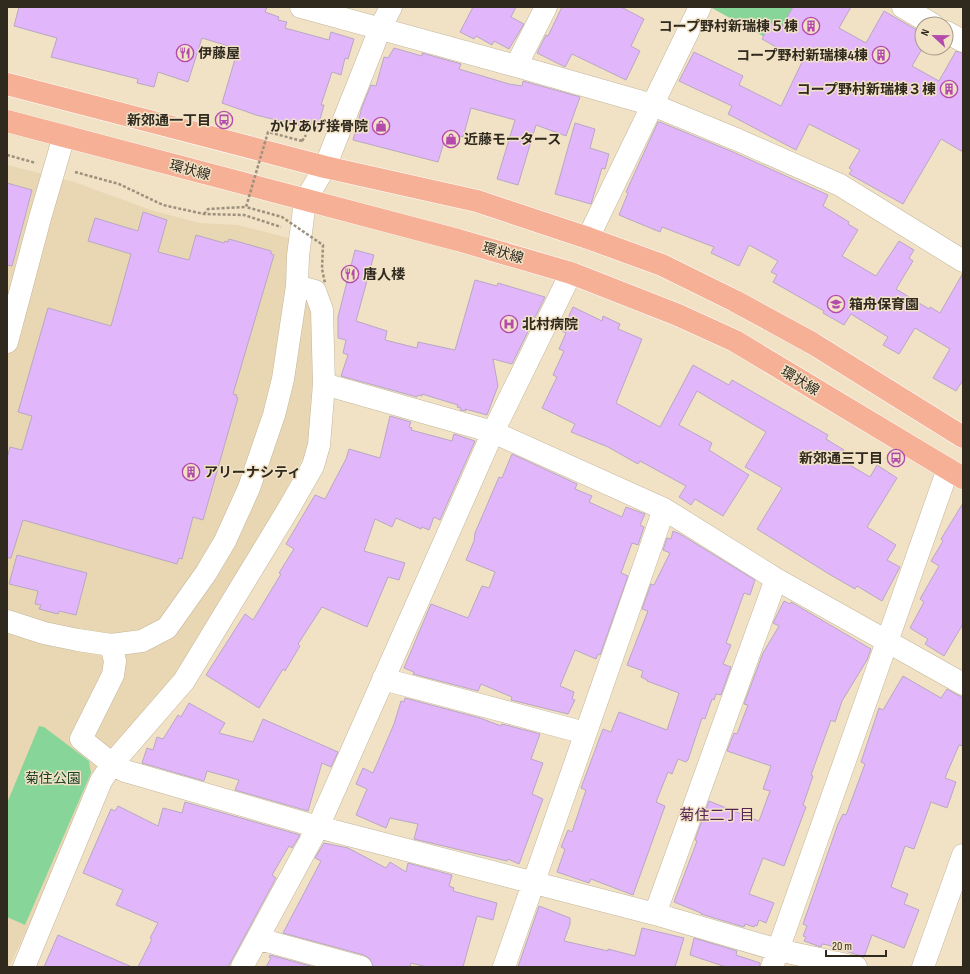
<svg xmlns="http://www.w3.org/2000/svg" width="970" height="974" font-family="'Sofia Sans Condensed','Noto Sans JP',sans-serif">
	<style>
		.built { fill: #e9d7b3 }
		.green { fill: #88d59a }
		.building { fill: #e1b6fb; stroke: #b8a8c3 }
		.lines { fill: none; stroke-linecap: round; stroke-linejoin: round }
		.minor-casing { stroke: #c3b59a; stroke-width: 23 }
		.major-casing { stroke: #fff; stroke-width: 23 }
		.path { stroke: #9c917d; stroke-width: 2.5; stroke-dasharray: 3 2; stroke-linecap: butt }
		.minor { stroke: #fff; stroke-width: 22 }
		.major { stroke: #f5b095; stroke-width: 22 }
		.path-bridge { stroke: #9c917d; stroke-width: 2.5; stroke-dasharray: 3 2; stroke-linecap: butt }
		.labels { text-anchor: middle; dominant-baseline: central; stroke-width: 3; stroke-linejoin: round; paint-order: stroke }
		.poi-label { font-size: 14px; font-weight: bold; fill: #2f291e; stroke: #f1e2c6; text-anchor: end }
		.street-label { font-size: 14px; fill: #2f291e; stroke: #f1e2c6 }
		.park-label { font-size: 14px; fill: #1c4126; stroke: #f1e2c6 }
		.neighbourhood-label { font-size: 15px; fill: #552251; stroke: #f1e2c6 }
	</style>
	<rect width="100%" height="100%" fill="#f1e2c6"/>
	<path class="built" d="M 7,165 L 74,182 L 151,210 L 199,223 L 238,225 L 289,238 L 314,307 L 312,421 L 306,453 L 244,567 L 167,688 L 114,747 L 9,967 L 7,967 Z"/>
	<path class="green" d="M 710,7 L 799,7 L 779,45 Z
		M 39,726 L 44,727 L 89,761 L 91,773 L 25,925 L 7,917 L 7,803 Z"/>
	<path class="building" d="M 19,7 L 267,7 L 265,12 L 279,17 L 278,20 L 287,22 L 285,28 L 329,40 L 331,32 L 354,39 L 348,59 L 345,58 L 341,75 L 332,72 L 321,105 L 324,105 L 317,130 L 256,115 L 222,103 L 238,49 L 202,38 L 188,82 L 158,72 L 154,87 L 137,83 L 138,79 L 51,57 L 57,38 L 14,26 Z
		M 473,7 L 516,7 L 511,17 L 524,24 L 509,49 L 494,41 L 492,45 L 476,36 L 474,39 L 460,32 Z
		M 562,7 L 621,7 L 644,19 L 631,46 L 640,51 L 626,80 L 572,54 L 565,67 L 537,53 L 546,35 L 548,36 Z
		M 793,7 L 851,7 L 839,28 L 866,43 L 884,11 L 922,33 L 922,49 L 912,66 L 939,81 L 956,51 L 963,53 L 963,152 L 941,139 L 903,204 L 849,174 L 852,170 L 849,168 L 860,150 L 809,124 L 796,150 L 728,114 L 732,106 L 679,81 L 694,52 L 743,76 L 739,85 L 781,106 L 802,62 L 762,39 L 771,22 L 781,28 Z
		M 394,48 L 422,56 L 422,53 L 461,64 L 459,69 L 509,84 L 522,86 L 523,81 L 580,97 L 566,136 L 536,125 L 518,185 L 497,179 L 515,120 L 471,108 L 463,137 L 447,132 L 438,162 L 353,140 L 362,107 L 371,85 L 376,86 L 384,57 L 388,58 Z
		M 658,122 L 660,122 L 733,152 L 828,195 L 823,206 L 849,222 L 848,224 L 858,230 L 842,256 L 876,276 L 899,241 L 914,250 L 909,258 L 913,261 L 896,289 L 929,309 L 930,307 L 940,313 L 963,273 L 963,380 L 956,391 L 933,378 L 950,349 L 915,328 L 899,354 L 883,345 L 888,337 L 851,314 L 844,325 L 823,313 L 824,311 L 773,282 L 777,275 L 771,272 L 778,261 L 749,245 L 739,266 L 711,253 L 714,247 L 662,227 L 660,232 L 619,215 L 628,193 L 626,192 Z
		M 575,123 L 595,129 L 590,148 L 609,154 L 605,169 L 602,168 L 591,204 L 555,194 Z
		M 7,183 L 32,190 L 12,266 L 7,265 Z
		M 143,212 L 167,220 L 158,252 L 189,260 L 196,235 L 224,243 L 225,241 L 228,242 L 229,239 L 271,251 L 271,254 L 274,255 L 233,394 L 237,395 L 236,397 L 238,398 L 203,520 L 193,517 L 182,559 L 179,558 L 177,564 L 23,520 L 11,558 L 7,558 L 7,458 L 10,447 L 22,450 L 32,416 L 18,412 L 48,308 L 111,326 L 131,254 L 88,241 L 95,218 L 138,231 Z
		M 355,250 L 374,255 L 356,321 L 387,331 L 385,340 L 417,348 L 418,342 L 455,350 L 475,280 L 497,286 L 498,283 L 545,297 L 512,364 L 493,359 L 498,386 L 487,415 L 465,409 L 466,411 L 460,410 L 461,408 L 457,407 L 458,405 L 422,394 L 422,396 L 418,395 L 417,397 L 341,376 L 348,355 L 343,353 L 346,340 L 338,338 L 338,317 Z
		M 573,307 L 602,321 L 603,316 L 620,324 L 618,329 L 642,339 L 616,403 L 660,427 L 693,365 L 729,385 L 732,380 L 828,435 L 826,439 L 844,450 L 838,458 L 870,477 L 877,465 L 897,478 L 867,527 L 896,545 L 887,560 L 900,567 L 882,601 L 857,586 L 855,589 L 829,574 L 757,529 L 782,488 L 745,467 L 766,432 L 697,391 L 679,425 L 712,443 L 709,450 L 749,475 L 723,516 L 695,499 L 691,505 L 679,497 L 686,486 L 640,461 L 638,464 L 608,447 L 571,432 L 575,424 L 542,408 L 557,377 L 553,375 L 564,351 L 559,349 L 566,333 L 562,331 Z
		M 390,416 L 411,422 L 409,427 L 412,428 L 411,430 L 452,441 L 454,434 L 475,441 L 440,520 L 434,517 L 429,530 L 422,527 L 421,529 L 396,518 L 392,527 L 375,519 L 364,551 L 405,563 L 399,580 L 388,577 L 367,627 L 322,607 L 298,644 L 300,646 L 285,671 L 283,669 L 259,708 L 206,675 L 245,614 L 253,620 L 281,574 L 279,573 L 294,549 L 286,544 L 315,495 L 325,499 L 346,459 L 349,449 L 380,458 Z
		M 512,454 L 577,484 L 575,489 L 592,496 L 589,502 L 622,517 L 626,507 L 645,514 L 640,525 L 644,527 L 638,545 L 632,543 L 621,573 L 628,576 L 600,655 L 598,654 L 596,659 L 575,650 L 560,686 L 574,692 L 572,699 L 575,700 L 568,714 L 511,700 L 512,697 L 481,684 L 478,691 L 413,674 L 414,672 L 404,668 L 431,604 L 468,618 L 482,586 L 489,588 L 495,572 L 466,560 L 474,541 L 475,533 L 499,477 L 502,478 Z
		M 963,503 L 963,624 L 944,656 L 925,644 L 928,639 L 910,628 L 924,602 L 920,599 L 939,566 L 931,561 L 943,541 L 941,539 Z
		M 673,531 L 680,534 L 755,580 L 750,595 L 744,593 L 726,643 L 731,645 L 723,664 L 731,667 L 721,695 L 716,694 L 714,700 L 712,699 L 705,719 L 702,718 L 688,760 L 686,762 L 678,759 L 672,774 L 668,772 L 656,802 L 665,806 L 633,895 L 591,879 L 589,883 L 557,872 L 565,849 L 561,847 L 568,830 L 572,832 L 586,790 L 581,788 L 603,729 L 611,732 L 619,712 L 667,730 L 679,693 L 647,681 L 647,680 L 641,677 L 643,671 L 627,665 L 648,611 L 642,609 L 651,584 L 654,585 L 670,553 L 663,550 L 667,538 L 671,539 Z
		M 17,555 L 87,573 L 76,615 L 59,611 L 58,614 L 39,609 L 41,605 L 35,604 L 38,591 L 9,584 Z
		M 784,601 L 790,604 L 791,602 L 871,649 L 867,660 L 842,701 L 835,722 L 831,720 L 811,775 L 813,776 L 803,805 L 806,807 L 784,866 L 763,858 L 749,894 L 774,903 L 766,923 L 759,920 L 757,926 L 755,925 L 754,927 L 745,924 L 744,927 L 701,914 L 701,913 L 674,902 L 697,841 L 695,840 L 709,801 L 759,821 L 770,791 L 763,789 L 771,766 L 727,751 L 734,733 L 737,734 L 748,705 L 744,704 L 763,653 L 779,626 L 773,623 Z
		M 903,676 L 941,698 L 947,689 L 963,698 L 963,746 L 959,745 L 945,778 L 956,782 L 947,808 L 931,802 L 914,849 L 905,846 L 891,887 L 908,894 L 904,904 L 919,910 L 904,948 L 872,935 L 864,957 L 828,945 L 822,944 L 821,947 L 804,941 L 806,937 L 803,936 L 807,926 L 803,924 L 838,824 L 843,814 L 846,815 L 865,764 L 861,762 L 879,708 L 883,710 Z
		M 405,698 L 480,718 L 501,726 L 502,724 L 540,734 L 531,759 L 543,763 L 532,794 L 543,799 L 519,864 L 508,859 L 507,861 L 414,839 L 418,824 L 390,818 L 386,828 L 356,815 L 367,789 L 356,784 L 363,768 L 373,773 L 394,724 L 401,701 L 404,702 Z
		M 189,703 L 225,723 L 219,733 L 253,742 L 263,719 L 338,752 L 331,767 L 322,763 L 308,811 L 235,790 L 239,780 L 207,771 L 204,781 L 142,763 L 147,748 L 153,750 L 157,737 L 163,739 L 178,715 L 181,717 Z
		M 185,802 L 300,835 L 292,848 L 289,846 L 272,875 L 276,878 L 228,967 L 138,967 L 152,939 L 150,938 L 158,923 L 116,905 L 123,890 L 83,873 L 111,809 L 115,811 L 118,806 L 158,826 L 163,808 L 182,813 Z
		M 324,843 L 348,848 L 386,868 L 390,862 L 406,872 L 408,863 L 452,875 L 449,886 L 454,888 L 453,891 L 497,903 L 493,920 L 477,916 L 463,967 L 427,967 L 411,963 L 410,967 L 373,967 L 370,959 L 364,955 L 283,933 L 321,861 L 315,858 Z
		M 539,906 L 570,918 L 570,924 L 564,941 L 608,951 L 608,949 L 635,956 L 642,928 L 684,938 L 675,967 L 518,967 Z
		M 58,935 L 132,967 L 44,967 Z
		M 694,938 L 737,951 L 736,955 L 760,963 L 760,967 L 726,967 L 690,955 Z
		M 270,955 L 314,967 L 266,967 L 271,958 L 269,957 Z"/>
	<g class="lines">
		<defs>
			<path id="minor" d="M 301,7 L 516,66 L 653,105 L 738,140 L 840,185 L 963,261
				M 903,7 L 932,24
				M 946,32 L 963,41
				M 516,66 L 546,7
				M 588,238 L 700,7
				M 297,286 L 315,291 L 322,310 L 324,384
				M 7,342 L 40,218 L 64,136
				M 7,621 L 44,633 L 78,640 L 111,645 L 142,641 L 167,628 L 206,573 L 225,541 L 249,488 L 274,415 L 283,379 L 297,286 L 298,256 L 305,201 L 325,167 L 380,29 L 391,7
				M 111,645 L 115,661 L 113,675 L 81,739 L 112,764 L 125,771 L 318,827 L 655,914 L 778,950 L 856,967
				M 383,679 L 585,733
				M 655,914 L 776,579
				M 259,939 L 361,967
				M 24,967 L 101,781 L 112,764 L 184,681 L 289,508 L 313,466 L 319,445 L 324,384 L 493,432 L 571,273
				M 242,967 L 318,827 L 493,432 L 664,509 L 776,579 L 963,684
				M 504,967 L 664,509
				M 772,967 L 948,469
				M 923,967 L 963,855"/>
			<path id="major" d="M 7,84 L 325,167 L 477,201 L 588,238 L 662,265 L 735,301 L 812,343 L 963,437
				M 7,121 L 458,240 L 571,273 L 678,315 L 735,341 L 963,478"/>
		</defs>
		<use href="#minor" class="minor-casing"/>
		<use href="#major" class="major-casing"/>
		<path class="path" d="M 302,141 L 306,135
			M 7,155 L 36,163
			M 75,172 L 119,184 L 163,205 L 204,214 L 244,215 L 281,227
			M 204,214 L 208,209 L 245,207"/>
		<use href="#minor" class="minor"/>
		<use href="#major" class="major"/>
		<path class="path-bridge" d="M 302,141 L 268,132 L 246,207 L 282,217 L 323,245 L 322,269 L 325,283"/>
	</g>
	<defs>
		<symbol id="building-ring" viewBox="-11 -11 22 22"><circle r="9.5" fill="#f1e2c6" stroke="#b44bac" stroke-width="1.5"/><path d="M-4-6H4V6H1V3H-1V6H-4ZM-2.5-4.3h1.7v1.8h-1.7ZM.8-4.3h1.7v1.8H.8ZM-2.5-1h1.7V.8h-1.7ZM.8-1h1.7V.8H.8Z" fill="#b44bac"/></symbol>
		<symbol id="restaurant-ring" viewBox="-11 -11 22 22"><circle r="9.5" fill="#f1e2c6" stroke="#b44bac" stroke-width="1.5"/><path d="M-5-6h1v4h1v-4h1v4h1v-4h1v5L-1.5 .5V6h-2V.5L-5-1ZM5-6V6H3V1.5H1.5Q1.5-4 5-6Z" fill="#b44bac"/></symbol>
		<symbol id="bus-ring" viewBox="-11 -11 22 22"><circle r="9.5" fill="#f1e2c6" stroke="#b44bac" stroke-width="1.5"/><path d="M-5-6H5V4H4V6H2V4H-2V6H-4V4H-5ZM-3.5-4V0h7V-4ZM-3.5 1.2v1.5H-2V1.2ZM2 1.2v1.5H3.5V1.2Z" fill="#b44bac"/></symbol>
		<symbol id="shop-ring" viewBox="-11 -11 22 22"><circle r="9.5" fill="#f1e2c6" stroke="#b44bac" stroke-width="1.5"/><path d="M-5-2.5h2.3a2.7 3.5 0 0 1 5.4 0H5L5.5 6h-11ZM-1.5-2.5h3a1.5 2.3 0 0 0-3 0Z" fill="#b44bac"/></symbol>
		<symbol id="school-ring" viewBox="-11 -11 22 22"><circle r="9.5" fill="#f1e2c6" stroke="#b44bac" stroke-width="1.5"/><path d="M0-5L7-2L0 1L-7-2ZM-4 1L0 2.5L4 1V4Q0 6-4 4Z" fill="#b44bac"/></symbol>
		<symbol id="hospital-ring" viewBox="-11 -11 22 22"><circle r="9.5" fill="#f1e2c6" stroke="#b44bac" stroke-width="1.5"/><path d="M-5-5h3v3.5h4V-5h3V5h-3V1.5h-4V5h-3Z" fill="#b44bac"/></symbol>
	</defs>
	<g fill-rule="evenodd">
		<use href="#building-ring" x="801" y="16" width="20" height="20"/>
		<use href="#restaurant-ring" x="175" y="43" width="20" height="20"/>
		<use href="#building-ring" x="871" y="45" width="20" height="20"/>
		<use href="#building-ring" x="939" y="79" width="20" height="20"/>
		<use href="#bus-ring" x="214" y="110" width="20" height="20"/>
		<use href="#shop-ring" x="371" y="116" width="20" height="20"/>
		<use href="#shop-ring" x="441" y="129" width="20" height="20"/>
		<use href="#restaurant-ring" x="340" y="264" width="20" height="20"/>
		<use href="#school-ring" x="826" y="294" width="20" height="20"/>
		<use href="#hospital-ring" x="499" y="314" width="20" height="20"/>
		<use href="#bus-ring" x="886" y="448" width="20" height="20"/>
		<use href="#building-ring" x="181" y="462" width="20" height="20"/>
	</g>
	<g class="labels">
		<g class="poi-label">
			<text x="798" y="26">コープ野村新瑞棟５棟</text>
			<text x="198" y="53" text-anchor="start">伊藤屋</text>
			<text x="868" y="55">コープ野村新瑞棟4棟</text>
			<text x="936" y="89">コープ野村新瑞棟３棟</text>
			<text x="211" y="120">新郊通一丁目</text>
			<text x="368" y="126">かけあげ接骨院</text>
			<text x="464" y="139" text-anchor="start">近藤モータース</text>
			<text x="363" y="274" text-anchor="start">唐人楼</text>
			<text x="849" y="304" text-anchor="start">箱舟保育園</text>
			<text x="522" y="324" text-anchor="start">北村病院</text>
			<text x="883" y="458">新郊通三丁目</text>
			<text x="204" y="472" text-anchor="start">アリーナシティ</text>
		</g>
		<g class="street-label">
			<text transform="translate(190 170) rotate(15)">環状線</text>
			<text transform="translate(503 253) rotate(16)">環状線</text>
			<text transform="translate(800 381) rotate(31)">環状線</text>
		</g>
		<g class="park-label">
			<text x="53" y="778">菊住公園</text>
		</g>
		<g class="neighbourhood-label">
			<text x="717" y="815">菊住二丁目</text>
		</g>
	</g>
	<rect width="970" height="974" fill="none" stroke="#2f291e" stroke-width="16"/>
	<g transform="translate(934 36) rotate(292)"><circle r="19" fill="#f1e2c6" stroke="#a39883"/>
	<path d="M0-3L7 15L0 10L-7 15Z" fill="#b44bac"/>
	<text y="-6" font-size="11" font-weight="bold" text-anchor="middle" fill="#2f291e">N</text>
	</g>
	<path d="M826 950v6h60v-6" fill="none" stroke="#2f291e" stroke-width="2"/>
	<text x="832" y="950" font-size="12" fill="#2f291e" stroke="#f1e2c6" stroke-width="3" paint-order="stroke">20 m</text>
</svg>
